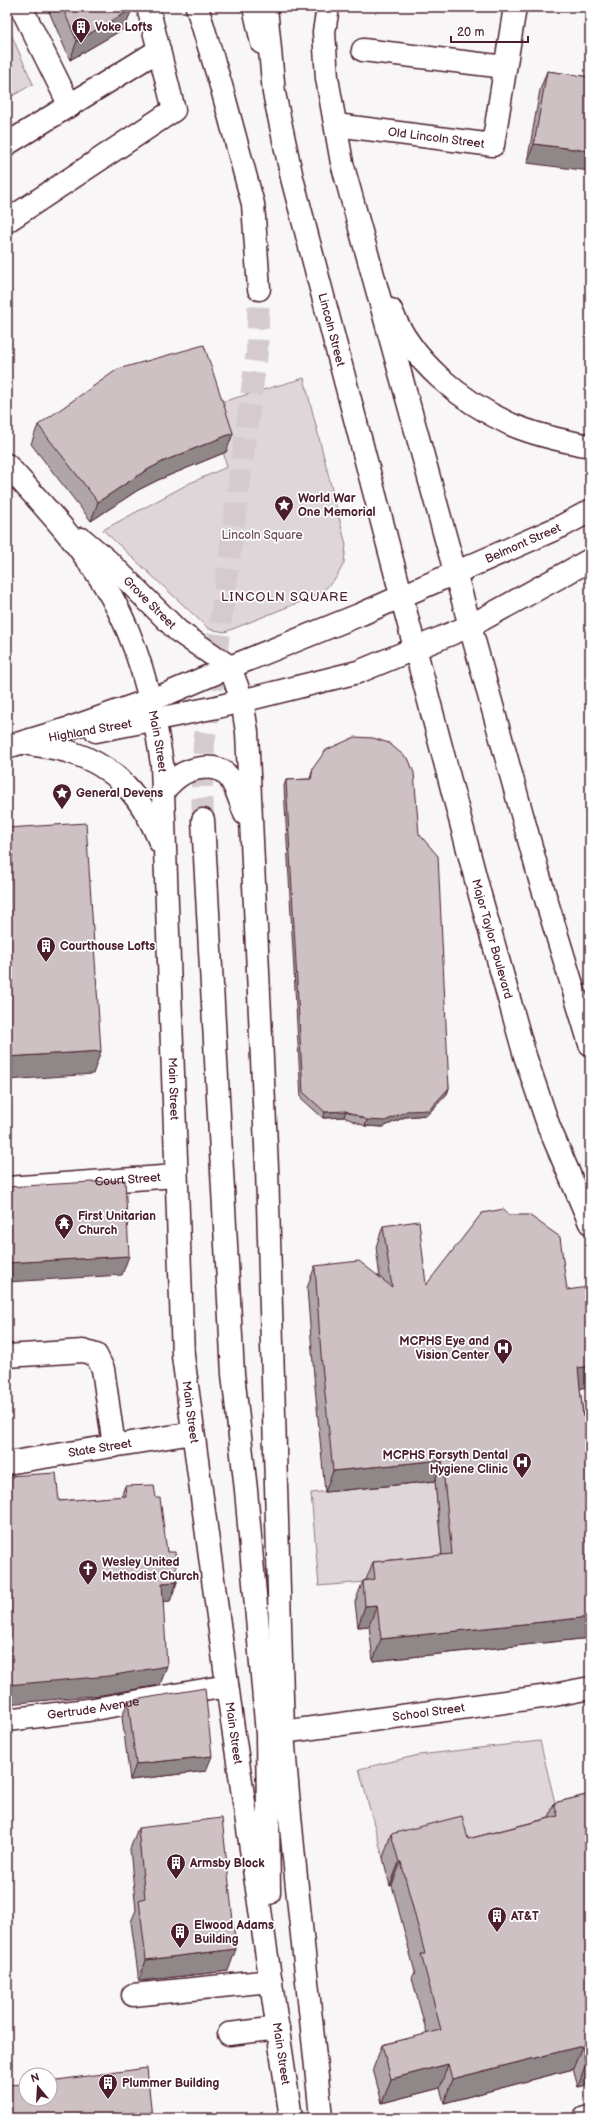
<svg xmlns="http://www.w3.org/2000/svg" width="597" height="2125" font-family="'Balsamiq Sans',sans-serif">
	<style>
		.green { fill: #ded6d9; stroke: #947a82 }
		.lines { fill: none; stroke-linecap: round; stroke-linejoin: round }
		.major-tunnel { stroke: #d5cbce; stroke-width: 22; stroke-dasharray: 22 11; stroke-linecap: butt }
		.minor-casing { stroke: #4a1f2b; stroke-width: 25 }
		.major-casing { stroke: #4a1f2b; stroke-width: 25 }
		.highway-casing { stroke: #4a1f2b; stroke-width: 25 }
		.minor { stroke: #fff; stroke-width: 22 }
		.major { stroke: #fff; stroke-width: 22 }
		.highway { stroke: #fff; stroke-width: 22 }
		.wall { fill: #b0a6a9; stroke: #4a1f2b }
		.shaded-wall { fill: #908789; stroke: #4a1f2b }
		.building { fill: #cdc1c4; stroke: #4a1f2b }
		.labels { text-anchor: middle; dominant-baseline: central; stroke-width: 3.5; stroke-linejoin: round; paint-order: stroke }
		.poi-label { font-size: 12px; font-weight: bold; fill: #4a1f2b; stroke: #fff; text-anchor: start }
		.street-label { font-size: 12px; fill: #4a1f2b; stroke: #fff }
		.park-label { font-size: 12px; fill: #6f4d56; stroke: #fff }
		.neighbourhood-label { font-size: 13px; letter-spacing: 1px; fill: #4a1f2b; stroke: #fff }
	</style>
	<rect width="100%" height="100%" fill="#f8f6f7"/>
	<filter id="ink" filterUnits="userSpaceOnUse"><feTurbulence type="fractalNoise" baseFrequency=".025" numOctaves="2"/><feDisplacementMap in="SourceGraphic" scale="8" xChannelSelector="R" yChannelSelector="G"/><feConvolveMatrix kernelMatrix="1 2 1 2 8 2 1 2 1" color-interpolation-filters="sRGB"/></filter>
	<g filter="url(#ink)">
		<path class="green" d="M 7,25 L 33,84 L 7,99 Z
			M 304,378 L 346,545 L 344,563 L 336,578 L 320,594 L 225,632 L 209,629 L 103,530 L 190,483 L 227,467 L 211,405 Z
			M 435,1481 L 444,1575 L 319,1586 L 311,1493 Z
			M 540,1741 L 560,1823 L 383,1858 L 359,1769 L 419,1755 Z"/>
		<g class="lines">
			<path class="major-tunnel" d="M 203,820 L 202,786 L 204,744 L 257,352 L 259,289"/>
			<defs>
				<g id="minor">
					<path d="M 21,7 L 70,106"/>
					<path d="M 363,50 L 505,67"/>
					<path id="s1" d="M 336,125 L 493,145 L 515,7"/>
					<path d="M 7,144 L 159,50"/>
					<path d="M 7,221 L 174,110 L 148,7"/>
					<path id="s2" d="M 7,1188 L 176,1176"/>
					<path d="M 7,1356 L 83,1351 L 96,1355 L 103,1369 L 114,1446"/>
					<path id="s3" d="M 7,1463 L 193,1433"/>
					<path id="s4" d="M 7,1720 L 88,1710 L 227,1686"/>
					<path d="M 133,1995 L 271,1981"/>
					<path d="M 229,2034 L 278,2028"/>
				</g>
				<g id="major">
					<path d="M 197,7 L 222,89 L 253,204 L 259,289"/>
					<path d="M 254,7 L 262,43"/>
					<path id="s5" d="M 7,465 C 44,506 84,548 111,596 C 139,645 154,708 162,764 L 183,1356 L 233,1728 L 291,2118"/>
					<path id="s6" d="M 82,539 L 108,561 L 178,631 L 230,667 L 242,700 L 247,732 L 267,1168 L 283,1732 C 292,1861 309,1989 321,2118"/>
					<path d="M 470,626 L 539,876 L 590,1044"/>
					<path id="s7" d="M 415,648 L 480,895 L 525,1056 L 549,1127 L 590,1223"/>
					<path d="M 24,743 C 39,746 55,747 70,752 C 117,767 142,797 160,842"/>
					<path d="M 163,791 C 168,786 173,780 179,776 C 191,768 214,763 226,774 C 236,783 240,802 245,814"/>
					<path d="M 203,820 L 233,1374 L 246,1490 L 267,1734 L 269,1893"/>
					<path id="s8" d="M 268,1734 L 549,1696 L 590,1688"/>
					<path d="M 585,2118 L 590,2117"/>
				</g>
				<g id="highway">
					<path id="s9" d="M 266,7 L 274,93 L 292,178 L 415,648"/>
					<path d="M 328,7 L 324,32 L 327,78 L 342,163 L 470,626"/>
					<path d="M 391,310 C 412,362 461,401 510,424 C 535,435 563,441 590,446"/>
					<path d="M 96,731 L 217,707 L 358,672 L 470,626 L 590,560"/>
					<path id="s10" d="M 7,747 L 70,728 L 169,693 L 230,667 L 359,615 L 562,526 L 590,511"/>
				</g>
			</defs>
			<use href="#minor" class="minor-casing"/>
			<use href="#major" class="major-casing"/>
			<use href="#highway" class="highway-casing"/>
			<use href="#minor" class="minor"/>
			<use href="#major" class="major"/>
			<use href="#highway" class="highway"/>
		</g>
		<path class="wall" d="M 47,7 L 131,7 L 125,28 L 70,60 Z
			M 547,71 L 590,77 L 527,163 L 540,90 Z
			M 38,425 L 233,433 L 226,452 L 158,480 L 138,490 L 91,521 L 31,444 Z
			M 313,768 L 419,834 L 449,1088 L 447,1094 L 427,1115 L 405,1117 L 383,1127 L 365,1126 L 344,1117 L 323,1118 L 301,1098 L 284,786 L 286,780 L 310,779 Z
			M 383,1226 L 426,1285 L 567,1290 L 590,1305 L 590,1385 L 589,1387 L 580,1388 L 590,1470 L 590,1638 L 373,1661 L 369,1626 L 358,1627 L 355,1602 L 363,1581 L 366,1580 L 373,1562 L 442,1555 L 435,1481 L 325,1492 L 314,1376 L 307,1288 L 315,1266 L 380,1278 L 376,1247 Z
			M 125,1486 L 156,1498 L 167,1552 L 177,1582 L 170,1601 L 163,1601 L 160,1685 L 102,1695 L 59,1501 L 121,1497 Z
			M 128,1701 L 206,1771 L 130,1780 L 122,1717 Z
			M 590,1794 L 590,2084 L 578,2087 L 573,2069 L 444,2103 L 440,2088 L 382,2103 L 373,2069 L 382,2045 L 427,2034 L 412,1978 L 415,1972 L 392,1885 L 390,1886 L 383,1858 L 391,1834 L 468,1839 L 549,1818 L 554,1803 Z
			M 138,1828 L 228,1971 L 139,1981 L 131,1922 L 136,1910 L 130,1849 Z"/>
		<path class="shaded-wall" d="M 132,9 L 125,28 L 70,60 L 77,41 Z
			M 534,144 L 590,151 L 590,171 L 527,163 Z
			M 233,433 L 226,452 L 158,480 L 138,490 L 91,521 L 98,502 L 145,471 L 164,461 Z
			M 101,1051 L 93,1074 L 7,1080 L 7,1057 Z
			M 449,1088 L 447,1094 L 427,1115 L 405,1117 L 383,1127 L 365,1126 L 367,1120 Z
			M 346,1111 L 344,1117 L 323,1118 L 325,1112 Z
			M 129,1256 L 122,1275 L 7,1282 L 7,1263 Z
			M 590,1366 L 590,1385 L 589,1387 L 570,1390 L 578,1368 Z
			M 442,1460 L 435,1481 L 325,1492 L 333,1471 Z
			M 177,1582 L 170,1601 L 155,1602 L 162,1583 Z
			M 377,1605 L 369,1626 L 358,1627 L 365,1606 Z
			M 590,1617 L 590,1638 L 373,1661 L 381,1639 Z
			M 167,1666 L 160,1685 L 102,1695 L 7,1704 L 7,1685 Z
			M 212,1756 L 206,1771 L 130,1780 L 136,1764 Z
			M 399,1862 L 401,1862 L 392,1885 L 390,1886 Z
			M 236,1949 L 228,1971 L 139,1981 L 146,1960 Z
			M 582,2046 L 573,2069 L 444,2103 L 452,2079 Z
			M 590,2062 L 590,2084 L 578,2087 L 586,2063 Z
			M 448,2064 L 440,2088 L 382,2103 L 391,2079 Z"/>
		<path class="building" d="M 62,7 L 131,7 L 132,9 L 77,41 Z
			M 547,71 L 590,77 L 590,151 L 534,144 Z
			M 204,345 L 233,433 L 164,461 L 145,471 L 98,502 L 38,425 L 118,369 Z
			M 355,737 L 373,738 L 389,743 L 409,760 L 414,773 L 419,834 L 438,856 L 449,1088 L 429,1110 L 407,1111 L 385,1121 L 367,1120 L 346,1111 L 325,1112 L 303,1092 L 286,780 L 311,779 L 313,768 L 326,750 Z
			M 86,823 L 101,1051 L 7,1057 L 7,828 Z
			M 125,1180 L 129,1256 L 7,1263 L 7,1187 Z
			M 504,1209 L 508,1215 L 529,1215 L 560,1237 L 567,1290 L 588,1287 L 590,1305 L 590,1366 L 578,1368 L 583,1417 L 586,1417 L 590,1470 L 590,1617 L 381,1639 L 377,1605 L 365,1606 L 363,1581 L 375,1579 L 373,1562 L 452,1554 L 442,1460 L 333,1471 L 321,1355 L 315,1266 L 359,1261 L 392,1287 L 383,1226 L 419,1221 L 426,1285 L 482,1213 Z
			M 56,1473 L 59,1501 L 126,1496 L 125,1486 L 154,1485 L 156,1498 L 160,1498 L 167,1552 L 175,1552 L 177,1582 L 162,1583 L 167,1666 L 109,1676 L 7,1685 L 7,1476 Z
			M 205,1688 L 212,1756 L 136,1764 L 128,1701 Z
			M 590,1794 L 590,2062 L 586,2063 L 582,2046 L 452,2079 L 448,2064 L 391,2079 L 382,2045 L 441,2030 L 421,1954 L 425,1954 L 401,1862 L 399,1862 L 391,1834 L 462,1816 L 468,1839 L 558,1816 L 554,1803 Z
			M 222,1818 L 236,1949 L 146,1960 L 139,1900 L 145,1898 L 138,1828 Z
			M 147,2068 L 152,2118 L 7,2118 L 7,2085 L 26,2084 L 26,2099 L 50,2099 L 50,2081 Z
			M 259,2115 L 259,2118 L 233,2118 Z"/>
	</g>
	<defs>
		<symbol id="building-pin" viewBox="-11 -11 22 30"><path d="M0 17L-7.5 6A9.5 9.5 0 1 1 7.5 6Z" fill="#4a1f2b" stroke="#fff"/><path d="M-4-6H4V6H1V3H-1V6H-4ZM-2.5-4.3h1.7v1.8h-1.7ZM.8-4.3h1.7v1.8H.8ZM-2.5-1h1.7V.8h-1.7ZM.8-1h1.7V.8H.8Z" fill="#fff"/></symbol>
		<symbol id="sight-pin" viewBox="-11 -11 22 30"><path d="M0 17L-7.5 6A9.5 9.5 0 1 1 7.5 6Z" fill="#4a1f2b" stroke="#fff"/><path d="M0-6L1.8-2.2L6-1.7L2.9 1.2L3.7 5.4L0 3.3L-3.7 5.4L-2.9 1.2L-6-1.7L-1.8-2.2Z" fill="#fff"/></symbol>
		<symbol id="temple-pin" viewBox="-11 -11 22 30"><path d="M0 17L-7.5 6A9.5 9.5 0 1 1 7.5 6Z" fill="#4a1f2b" stroke="#fff"/><path d="M0-6L5-2H3V0L6.5 2.5H4V6H1.5V3h-3V6H-4V2.5H-6.5L-3 0V-2H-5Z" fill="#fff"/></symbol>
		<symbol id="hospital-pin" viewBox="-11 -11 22 30"><path d="M0 17L-7.5 6A9.5 9.5 0 1 1 7.5 6Z" fill="#4a1f2b" stroke="#fff"/><path d="M-5-5h3v3.5h4V-5h3V5h-3V1.5h-4V5h-3Z" fill="#fff"/></symbol>
		<symbol id="church-pin" viewBox="-11 -11 22 30"><path d="M0 17L-7.5 6A9.5 9.5 0 1 1 7.5 6Z" fill="#4a1f2b" stroke="#fff"/><path d="M-1.2-6h2.4v3.5h3.3v2.4h-3.3V6h-2.4V-.1h-3.3v-2.4h3.3Z" fill="#fff"/></symbol>
	</defs>
	<g fill-rule="evenodd">
		<use href="#building-pin" x="70" y="16" width="22" height="30"/>
		<use href="#sight-pin" x="273" y="494" width="22" height="30"/>
		<use href="#sight-pin" x="51" y="782" width="22" height="30"/>
		<use href="#building-pin" x="35" y="935" width="22" height="30"/>
		<use href="#temple-pin" x="53" y="1212" width="22" height="30"/>
		<use href="#hospital-pin" x="492" y="1337" width="22" height="30"/>
		<use href="#hospital-pin" x="511" y="1451" width="22" height="30"/>
		<use href="#church-pin" x="77" y="1558" width="22" height="30"/>
		<use href="#building-pin" x="165" y="1852" width="22" height="30"/>
		<use href="#building-pin" x="486" y="1905" width="22" height="30"/>
		<use href="#building-pin" x="169" y="1921" width="22" height="30"/>
		<use href="#building-pin" x="97" y="2072" width="22" height="30"/>
	</g>
	<g class="labels">
		<g class="poi-label">
			<text x="95" y="27">Voke Lofts</text>
			<text x="298" y="498">World War<tspan x="298" dy="14">One Memorial</tspan></text>
			<text x="76" y="793">General Devens</text>
			<text x="60" y="946">Courthouse Lofts</text>
			<text x="78" y="1216">First Unitarian<tspan x="78" dy="14">Church</tspan></text>
			<text x="489" y="1341" text-anchor="end">MCPHS Eye and<tspan x="489" dy="14">Vision Center</tspan></text>
			<text x="508" y="1455" text-anchor="end">MCPHS Forsyth Dental<tspan x="508" dy="14">Hygiene Clinic</tspan></text>
			<text x="102" y="1562">Wesley United<tspan x="102" dy="14">Methodist Church</tspan></text>
			<text x="190" y="1863">Armsby Block</text>
			<text x="511" y="1916">AT&amp;T</text>
			<text x="194" y="1925">Elwood Adams<tspan x="194" dy="14">Building</tspan></text>
			<text x="122" y="2083">Plummer Building</text>
		</g>
		<g class="street-label">
			<text stroke="none"><textPath href="#s1" startOffset="101">Old Lincoln Street</textPath></text>
			<text stroke="none"><textPath href="#s9" startOffset="330">Lincoln Street</textPath></text>
			<text stroke="none"><textPath href="#s10" startOffset="555">Belmont Street</textPath></text>
			<text stroke="none"><textPath href="#s6" startOffset="93">Grove Street</textPath></text>
			<text transform="translate(90 731) rotate(-10)">Highland Street</text>
			<text stroke="none"><textPath href="#s5" startOffset="321">Main Street</textPath></text>
			<text stroke="none"><textPath href="#s7" startOffset="301">Major Taylor Boulevard</textPath></text>
			<text stroke="none"><textPath href="#s5" startOffset="669">Main Street</textPath></text>
			<text stroke="none"><textPath href="#s2" startOffset="121">Court Street</textPath></text>
			<text stroke="none"><textPath href="#s5" startOffset="993">Main Street</textPath></text>
			<text stroke="none"><textPath href="#s3" startOffset="94">State Street</textPath></text>
			<text stroke="none"><textPath href="#s4" startOffset="87">Gertrude Avenue</textPath></text>
			<text stroke="none"><textPath href="#s8" startOffset="162">School Street</textPath></text>
			<text stroke="none"><textPath href="#s5" startOffset="1317">Main Street</textPath></text>
			<text stroke="none"><textPath href="#s5" startOffset="1641">Main Street</textPath></text>
		</g>
		<g class="park-label">
			<text x="262" y="535">Lincoln Square</text>
		</g>
		<g class="neighbourhood-label">
			<text x="285" y="597">LINCOLN SQUARE</text>
		</g>
	</g>
	<rect width="597" height="2125" fill="none" stroke="#fff" stroke-width="24"/>
	<rect x="12" y="12" width="573" height="2101" fill="none" stroke="#4a1f2b" stroke-width="1.5" filter="url(#ink)"/>
	<g transform="translate(38 2087) rotate(342)"><circle r="19" fill="#ffffff" stroke="#b7a5aa"/>
	<path d="M0-3L7 15L0 10L-7 15Z" fill="#4a1f2b"/>
	<text y="-6" font-size="11" font-weight="bold" text-anchor="middle" fill="#4a1f2b">N</text>
	</g>
	<path d="M451 36v6h77v-6" fill="none" stroke="#4a1f2b" stroke-width="2"/>
	<text x="457" y="36" font-size="12" fill="#4a1f2b" stroke="#ffffff" stroke-width="3" paint-order="stroke">20 m</text>
</svg>
